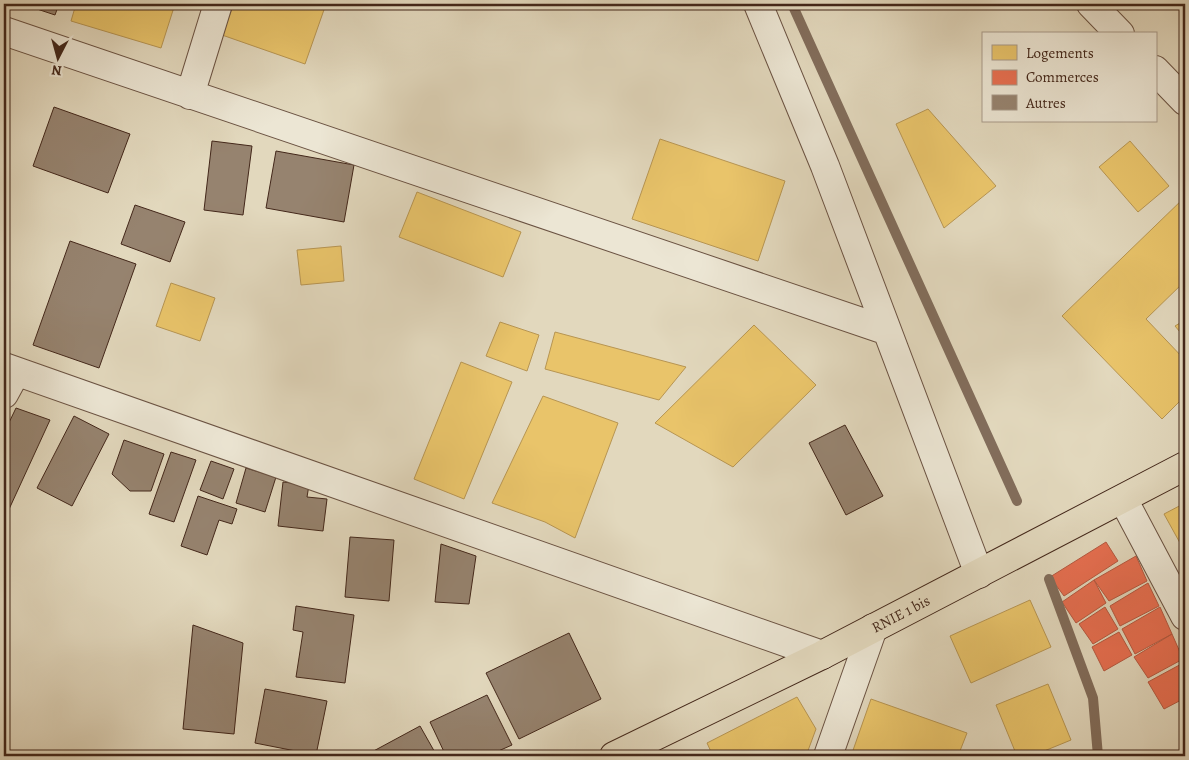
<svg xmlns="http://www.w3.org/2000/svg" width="1189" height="760" font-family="Alegreya,serif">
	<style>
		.homes { fill: #e9c46a; stroke: #b79552 }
		.shops { fill: #e76f51; stroke: #b65940 }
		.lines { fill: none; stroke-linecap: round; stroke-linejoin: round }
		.stream { stroke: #826d5b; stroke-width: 10 }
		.building { fill: #96836f; stroke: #43271a }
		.minor-casing { stroke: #6b5343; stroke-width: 30 }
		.primary-casing { stroke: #43271a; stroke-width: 30 }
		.minor { stroke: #ece6d4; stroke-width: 28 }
		.primary { stroke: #e2d8bd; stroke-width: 28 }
		.labels { text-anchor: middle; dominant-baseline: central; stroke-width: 5; stroke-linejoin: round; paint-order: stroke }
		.street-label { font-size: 15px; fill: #43271a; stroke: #ece6d4 }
	</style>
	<rect width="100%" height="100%" fill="#e2d8bd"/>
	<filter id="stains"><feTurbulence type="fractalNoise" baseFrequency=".004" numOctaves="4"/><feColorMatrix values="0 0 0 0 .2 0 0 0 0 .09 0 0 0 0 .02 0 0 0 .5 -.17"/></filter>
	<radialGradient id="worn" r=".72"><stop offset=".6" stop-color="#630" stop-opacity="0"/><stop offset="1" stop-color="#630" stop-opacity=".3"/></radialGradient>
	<path class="homes" d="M 76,4 L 175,4 L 161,48 L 71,21 Z
		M 234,4 L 326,4 L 305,64 L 222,35 Z
		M 928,109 L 996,186 L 944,228 L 896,124 Z
		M 660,139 L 785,181 L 758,261 L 632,219 Z
		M 1130,141 L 1169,186 L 1138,212 L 1099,167 Z
		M 417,192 L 521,232 L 503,277 L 399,237 Z
		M 1185,197 L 1185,281 L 1146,319 L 1185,360 L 1185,396 L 1162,419 L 1062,316 Z
		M 341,246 L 344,281 L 301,285 L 297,250 Z
		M 171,283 L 215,298 L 200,341 L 156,326 Z
		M 1185,320 L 1185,338 L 1175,326 Z
		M 500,322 L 539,335 L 527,371 L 486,356 Z
		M 754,325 L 816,385 L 733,467 L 655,423 Z
		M 555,332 L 686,367 L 659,400 L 545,369 Z
		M 461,362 L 512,382 L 464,499 L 414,479 Z
		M 543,396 L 618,423 L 575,538 L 545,522 L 492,503 Z
		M 1185,503 L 1185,552 L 1164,514 Z
		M 1030,600 L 1051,647 L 971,683 L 950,636 Z
		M 1048,684 L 1071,740 L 1032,756 L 1017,756 L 996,705 Z
		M 797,697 L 816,729 L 806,756 L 713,756 L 707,743 Z
		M 871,699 L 967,733 L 958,756 L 851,756 Z"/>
	<path class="shops" d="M 1106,542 L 1118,561 L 1064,596 L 1050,577 Z
		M 1136,556 L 1147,581 L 1109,601 L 1094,580 Z
		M 1094,580 L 1106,603 L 1076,623 L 1062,602 Z
		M 1148,583 L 1159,606 L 1120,626 L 1110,606 Z
		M 1105,607 L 1118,629 L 1093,644 L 1079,624 Z
		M 1160,607 L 1172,634 L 1135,654 L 1122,629 Z
		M 1119,632 L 1132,655 L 1104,671 L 1092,647 Z
		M 1172,634 L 1183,659 L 1148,678 L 1134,657 Z
		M 1185,662 L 1185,698 L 1164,709 L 1148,682 Z"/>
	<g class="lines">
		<path class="stream" d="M 792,4 L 1017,501
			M 1049,579 L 1093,698 L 1098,756"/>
	</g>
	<path class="building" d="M 22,4 L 59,4 L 55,15 Z
		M 54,107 L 130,134 L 108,193 L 33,166 Z
		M 212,141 L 252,146 L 243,215 L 204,210 Z
		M 276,151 L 354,165 L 344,222 L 266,208 Z
		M 135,205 L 185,222 L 170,262 L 121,244 Z
		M 70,241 L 136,264 L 99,368 L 33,345 Z
		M 16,408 L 50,420 L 5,518 L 4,433 Z
		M 74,416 L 109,434 L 72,506 L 37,488 Z
		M 845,425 L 883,496 L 846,515 L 809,443 Z
		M 124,440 L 164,454 L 151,491 L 130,491 L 112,474 Z
		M 171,452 L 196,460 L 174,522 L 149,514 Z
		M 211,461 L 234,469 L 223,499 L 200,490 Z
		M 246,468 L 276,477 L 265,512 L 236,503 Z
		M 283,482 L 309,485 L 307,497 L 327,499 L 323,531 L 278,526 Z
		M 198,496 L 237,509 L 232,524 L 219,520 L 207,555 L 181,546 Z
		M 350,537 L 394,540 L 389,601 L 345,597 Z
		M 441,544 L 476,556 L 469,604 L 435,602 Z
		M 296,606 L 354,615 L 345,683 L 296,677 L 303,632 L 293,630 Z
		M 193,625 L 243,643 L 234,734 L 183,729 Z
		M 569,633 L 601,699 L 519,739 L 486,673 Z
		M 265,689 L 327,701 L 316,755 L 255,743 Z
		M 487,695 L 512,745 L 487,756 L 446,756 L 430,722 Z
		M 420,726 L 437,756 L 369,756 L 368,754 Z"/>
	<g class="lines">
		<defs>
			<path id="minor" d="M 758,4 L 825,166 L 979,574
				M 1091,4 L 1120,34
				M 4,31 L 885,330
				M 1155,70 L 1185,101
				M 190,95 L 218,4
				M 4,367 L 822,655
				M 4,394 L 16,372
				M 1123,499 L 1185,616
				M 828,756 L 873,628"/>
			<g id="primary">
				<path id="s1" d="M 614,756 L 822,655 L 1185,466"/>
			</g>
		</defs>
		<use href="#minor" class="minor-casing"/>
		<use href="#primary" class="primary-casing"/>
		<use href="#minor" class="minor"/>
		<use href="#primary" class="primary"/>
	</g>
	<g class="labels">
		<g class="street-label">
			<text stroke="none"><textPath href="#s1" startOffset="320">RNIE 1 bis</textPath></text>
		</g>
	</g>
	<rect width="1189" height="760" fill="none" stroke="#e2d8bd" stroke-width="20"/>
	<rect x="5" y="5" width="1179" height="750" fill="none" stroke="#43271a" stroke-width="2.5"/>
	<rect x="10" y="10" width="1169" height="740" fill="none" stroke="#43271a"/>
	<rect x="982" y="32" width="175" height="90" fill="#ece6d4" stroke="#a89a8a"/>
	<rect x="992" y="45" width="25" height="15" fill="#e9c46a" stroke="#a89a8a"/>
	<text x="1026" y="58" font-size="15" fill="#43271a">Logements</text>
	<rect x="992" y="70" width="25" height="15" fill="#e76f51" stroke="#a89a8a"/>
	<text x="1026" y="82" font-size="15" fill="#43271a">Commerces</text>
	<rect x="992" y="95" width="25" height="15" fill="#96836f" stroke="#a89a8a"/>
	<text x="1026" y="108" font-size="15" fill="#43271a">Autres</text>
	<g transform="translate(58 58) rotate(186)" stroke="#ece6d4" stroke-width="4" paint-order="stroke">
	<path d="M0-4L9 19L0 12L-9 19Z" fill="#43271a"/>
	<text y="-8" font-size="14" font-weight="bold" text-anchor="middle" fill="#43271a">N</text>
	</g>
	<rect width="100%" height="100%" filter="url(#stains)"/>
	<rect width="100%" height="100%" fill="url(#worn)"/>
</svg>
